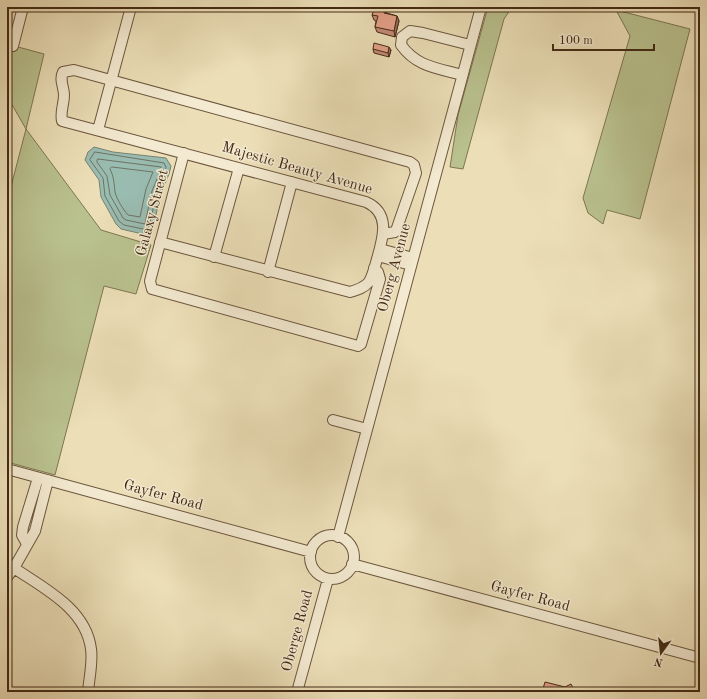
<svg xmlns="http://www.w3.org/2000/svg" width="707" height="699" font-family="'Old Standard TT',serif">
	<style>
		.green { fill: #b9c18e; stroke: #7e7652 }
		.water { fill: #99bcb1; stroke: #778273 }
		.lines { fill: none; stroke-linecap: round; stroke-linejoin: round }
		.shore { stroke: #6e7363; stroke-width: 1 }
		.minor-casing { stroke: #6d573e; stroke-width: 12 }
		.minor { stroke: #f3ead1; stroke-width: 10 }
		.wall { fill: #c58a76; stroke: #432a15 }
		.shaded-wall { fill: #a07160; stroke: #432a15 }
		.building { fill: #e5a189; stroke: #432a15 }
		.labels { text-anchor: middle; dominant-baseline: central; stroke-width: 3; stroke-linejoin: round; paint-order: stroke }
		.street-label { font-size: 15px; fill: #432a15; stroke: #f3ead1 }
	</style>
	<rect width="100%" height="100%" fill="#ecdfb8"/>
	<filter id="stains"><feTurbulence type="fractalNoise" baseFrequency=".005" numOctaves="4"/><feColorMatrix values="0 0 0 0 .2 0 0 0 0 .09 0 0 0 0 .02 0 0 0 .5 -.17"/></filter>
	<radialGradient id="worn" r=".72"><stop offset=".6" stop-color="#630" stop-opacity="0"/><stop offset="1" stop-color="#630" stop-opacity=".3"/></radialGradient>
	<path class="green" d="M 488,7 L 512,7 L 504,19 L 463,169 L 450,167 L 458,115 Z
		M 616,10 L 690,29 L 640,219 L 607,210 L 603,224 L 588,213 L 583,198 L 630,36 Z
		M 7,44 L 44,54 L 26,129 L 101,230 L 151,245 L 136,294 L 104,286 L 55,475 L 7,462 L 7,202 L 26,129 L 7,96 Z"/>
	<path class="water" d="M 94,147 L 113,152 L 166,158 L 171,166 L 169,174 L 161,193 L 152,232 L 147,235 L 121,229 L 116,224 L 101,197 L 99,180 L 85,160 L 88,152 Z"/>
	<g class="lines">
		<path class="shore" d="M 95,152 L 164,163 L 166,167 L 165,173 L 157,192 L 148,230 L 124,225 L 119,221 L 105,196 L 103,178 L 90,160 Z
			M 98,159 L 161,167 L 160,172 L 152,191 L 145,224 L 126,220 L 123,218 L 110,195 L 107,176 L 97,162 Z
			M 112,167 L 153,172 L 146,189 L 140,217 L 128,215 C 123,209 117,200 115,192 C 114,183 114,177 110,169 Z"/>
		<defs>
			<path id="minor" d="M 13,46 L 23,7
				M 462,75 C 437,68 417,67 401,45 L 402,37 L 410,31 L 423,33 L 470,45
				M 98,130 L 131,7
				M 184,153 L 150,281 L 152,289 L 358,346 L 361,344 L 380,279 L 378,272 L 374,268
				M 160,242 L 350,292 C 357,290 364,288 369,282 C 373,275 375,266 377,259 C 383,238 391,213 366,202 L 62,121 C 60,112 64,104 64,95 C 64,87 59,80 63,72 L 74,70 L 410,162 L 414,165 L 416,173 L 397,228 L 395,232 L 383,234
				M 380,249 L 413,258
				M 378,256 L 411,265
				M 214,257 L 239,168
				M 268,272 L 292,182
				M 333,420 L 367,429
				M 7,469 L 311,552
				M310 557a22 22 0 1 1 44 0a22 22 0 1 1-44 0Z
				M 338,537 L 481,7
				M 27,544 L 22,535 L 23,527 L 38,478
				M 352,564 L 700,658
				M 14,568 C 45,589 86,609 91,649 C 93,662 89,679 88,692
				M 7,577 L 14,568 L 35,531 L 48,480
				M 297,692 L 328,579"/>
		</defs>
		<use href="#minor" class="minor-casing"/>
		<use href="#minor" class="minor"/>
	</g>
	<path class="wall" d="M 387,13 L 397,16 L 399,21 L 395,37 L 377,32 L 375,27 L 376,21 L 374,20 L 372,15 Z
		M 373,49 L 391,50 L 389,57 L 374,53 Z"/>
	<path class="shaded-wall" d="M 385,8 L 387,13 L 384,13 Z
		M 397,16 L 399,21 L 395,37 L 394,31 Z
		M 389,47 L 391,50 L 389,57 L 388,53 Z"/>
	<path class="building" d="M 380,7 L 385,8 L 384,13 L 397,16 L 394,31 L 375,27 L 378,16 L 372,15 L 374,10 L 379,11 Z
		M 374,43 L 389,47 L 388,53 L 373,49 Z
		M 545,682 L 565,687 L 571,684 L 575,692 L 542,692 Z"/>
	<g class="labels">
		<g class="street-label">
			<text transform="translate(297 169) rotate(16)">Majestic Beauty Avenue</text>
			<text transform="translate(153 213) rotate(-75)">Galaxy Street</text>
			<text transform="translate(395 268) rotate(-75)">Oberg Avenue</text>
			<text transform="translate(163 496) rotate(15)">Gayfer Road</text>
			<text transform="translate(530 597) rotate(15)">Gayfer Road</text>
			<text transform="translate(298 631) rotate(-75)">Oberge Road</text>
		</g>
	</g>
	<rect width="707" height="699" fill="none" stroke="#ecdfb8" stroke-width="24"/>
	<rect x="8" y="8" width="691" height="683" fill="none" stroke="#432a15" stroke-width="2"/>
	<rect x="12" y="12" width="683" height="675" fill="none" stroke="#432a15"/>
	<g transform="translate(661 653) rotate(195)" stroke="#f3ead1" stroke-width="3" paint-order="stroke">
	<path d="M0-3L7 15L0 10L-7 15Z" fill="#432a15"/>
	<text y="-6" font-size="11" font-weight="bold" text-anchor="middle" fill="#432a15">N</text>
	</g>
	<path d="M553 44v6h101v-6" fill="none" stroke="#432a15" stroke-width="2"/>
	<text x="559" y="44" font-size="12" fill="#432a15" stroke="#f3ead1" stroke-width="3" paint-order="stroke">100 m</text>
	<rect width="100%" height="100%" filter="url(#stains)"/>
	<rect width="100%" height="100%" fill="url(#worn)"/>
</svg>
